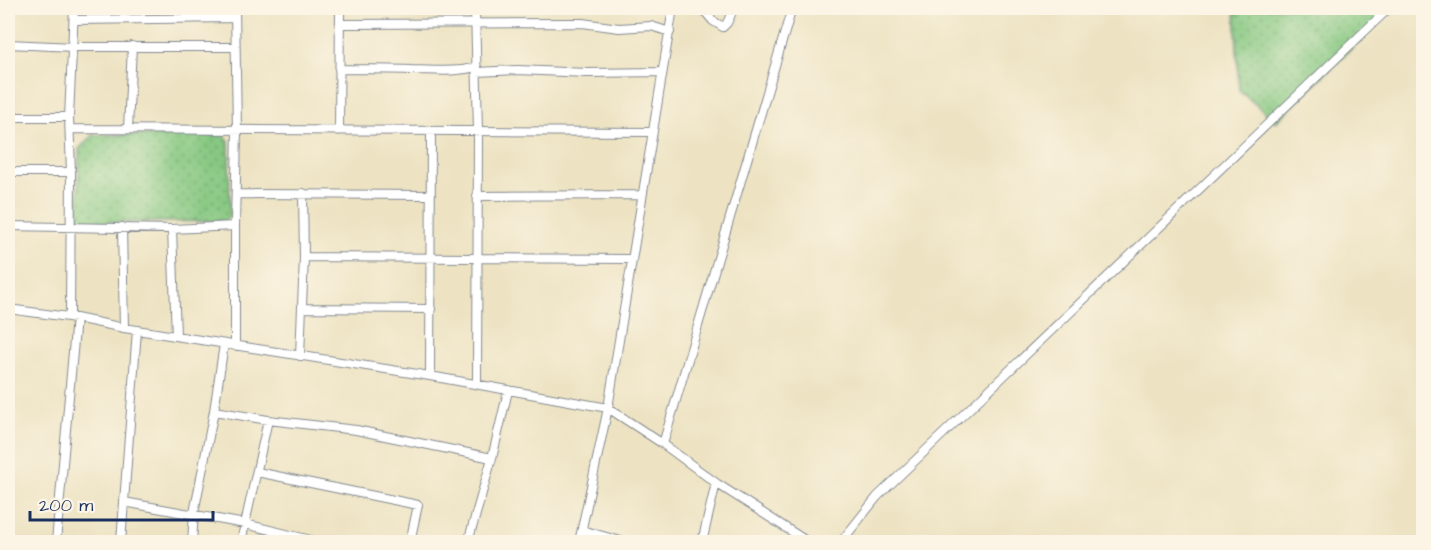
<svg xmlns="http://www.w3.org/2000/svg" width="1431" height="550" font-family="'Architects Daughter',sans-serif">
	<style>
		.grass { fill: url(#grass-dots); stroke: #507c70; stroke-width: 1.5 }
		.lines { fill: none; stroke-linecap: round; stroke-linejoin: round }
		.minor-casing { stroke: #848990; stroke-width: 10 }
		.minor { stroke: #fff; stroke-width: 8 }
	</style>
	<defs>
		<pattern id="grass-dots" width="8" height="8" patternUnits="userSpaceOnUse" patternTransform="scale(1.5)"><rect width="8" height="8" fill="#86c881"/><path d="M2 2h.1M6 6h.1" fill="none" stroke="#6da36d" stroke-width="1.8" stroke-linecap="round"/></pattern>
	</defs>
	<rect width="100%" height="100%" fill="#fcf5e5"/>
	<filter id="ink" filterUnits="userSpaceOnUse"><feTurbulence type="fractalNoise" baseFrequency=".0167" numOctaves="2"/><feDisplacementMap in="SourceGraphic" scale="12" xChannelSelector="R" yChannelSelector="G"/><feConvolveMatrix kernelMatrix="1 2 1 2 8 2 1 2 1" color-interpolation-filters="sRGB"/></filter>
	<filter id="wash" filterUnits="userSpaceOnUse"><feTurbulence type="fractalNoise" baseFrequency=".008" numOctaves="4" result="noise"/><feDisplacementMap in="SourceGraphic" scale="24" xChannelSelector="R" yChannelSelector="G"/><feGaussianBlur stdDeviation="1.35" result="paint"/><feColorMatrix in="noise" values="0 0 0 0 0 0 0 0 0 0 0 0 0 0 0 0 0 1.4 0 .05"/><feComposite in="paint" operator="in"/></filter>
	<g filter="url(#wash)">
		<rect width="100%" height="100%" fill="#ede3c3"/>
		<path class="grass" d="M 1235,8 L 1393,8 L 1276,122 L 1239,90 Z
			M 93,135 L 224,135 L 229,141 L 230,216 L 225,221 L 82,223 L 78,216 L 79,149 Z"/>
	</g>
	<g filter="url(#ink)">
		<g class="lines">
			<defs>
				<path id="minor" d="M 475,8 L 478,131 L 477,384
					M 702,8 L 713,21 L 723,27 L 727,23 L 734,8
					M 74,20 L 235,18
					M 340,24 L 582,23 L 619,28 L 651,26 L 670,32
					M 8,44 L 74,47 L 235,47
					M 339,69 C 363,69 387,69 411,70 C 433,70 454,73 477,67
					M 477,72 L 518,70 L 587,73 L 662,72
					M 8,117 L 69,117
					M 70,129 L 652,132
					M 128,129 L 132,46
					M 339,131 L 340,8
					M 8,172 L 71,172
					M 236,194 L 430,195
					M 477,196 L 641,195
					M 8,226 L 172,229 L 235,226
					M 122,227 L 124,328
					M 172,229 L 176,335
					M 304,257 L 631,259
					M 302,308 L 431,309
					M 8,309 L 76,318 L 124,328 L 430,376 L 608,408 L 663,444 L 716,483 L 808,542
					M 70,317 L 71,172 L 69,117 L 74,8
					M 235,346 L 235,226 L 237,130 L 235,8
					M 300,356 L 304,257 L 303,193
					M 430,376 L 431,131
					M 214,411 L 268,420 L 356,430 L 492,458
					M 663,444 L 792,8
					M 257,472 L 418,505 L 410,542
					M 124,502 L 245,524 L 319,542
					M 582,530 L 624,542
					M 56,542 L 76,318
					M 121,542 L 137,330
					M 192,542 L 194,513 L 214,411 L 224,344
					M 241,542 L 268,420
					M 468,542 L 492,458 L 508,391
					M 579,542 L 608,408 L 673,8
					M 702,542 L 716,483
					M 841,542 L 877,497 L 1389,8"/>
			</defs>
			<use href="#minor" class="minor-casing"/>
			<use href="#minor" class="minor"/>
		</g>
	</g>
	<rect width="1431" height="550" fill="none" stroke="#fcf5e5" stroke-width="30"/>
	<path d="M30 511v9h183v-9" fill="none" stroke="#1b2f5e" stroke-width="3"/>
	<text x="39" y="511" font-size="18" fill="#1b2f5e" stroke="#fcf5e5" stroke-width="4.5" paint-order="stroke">200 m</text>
</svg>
